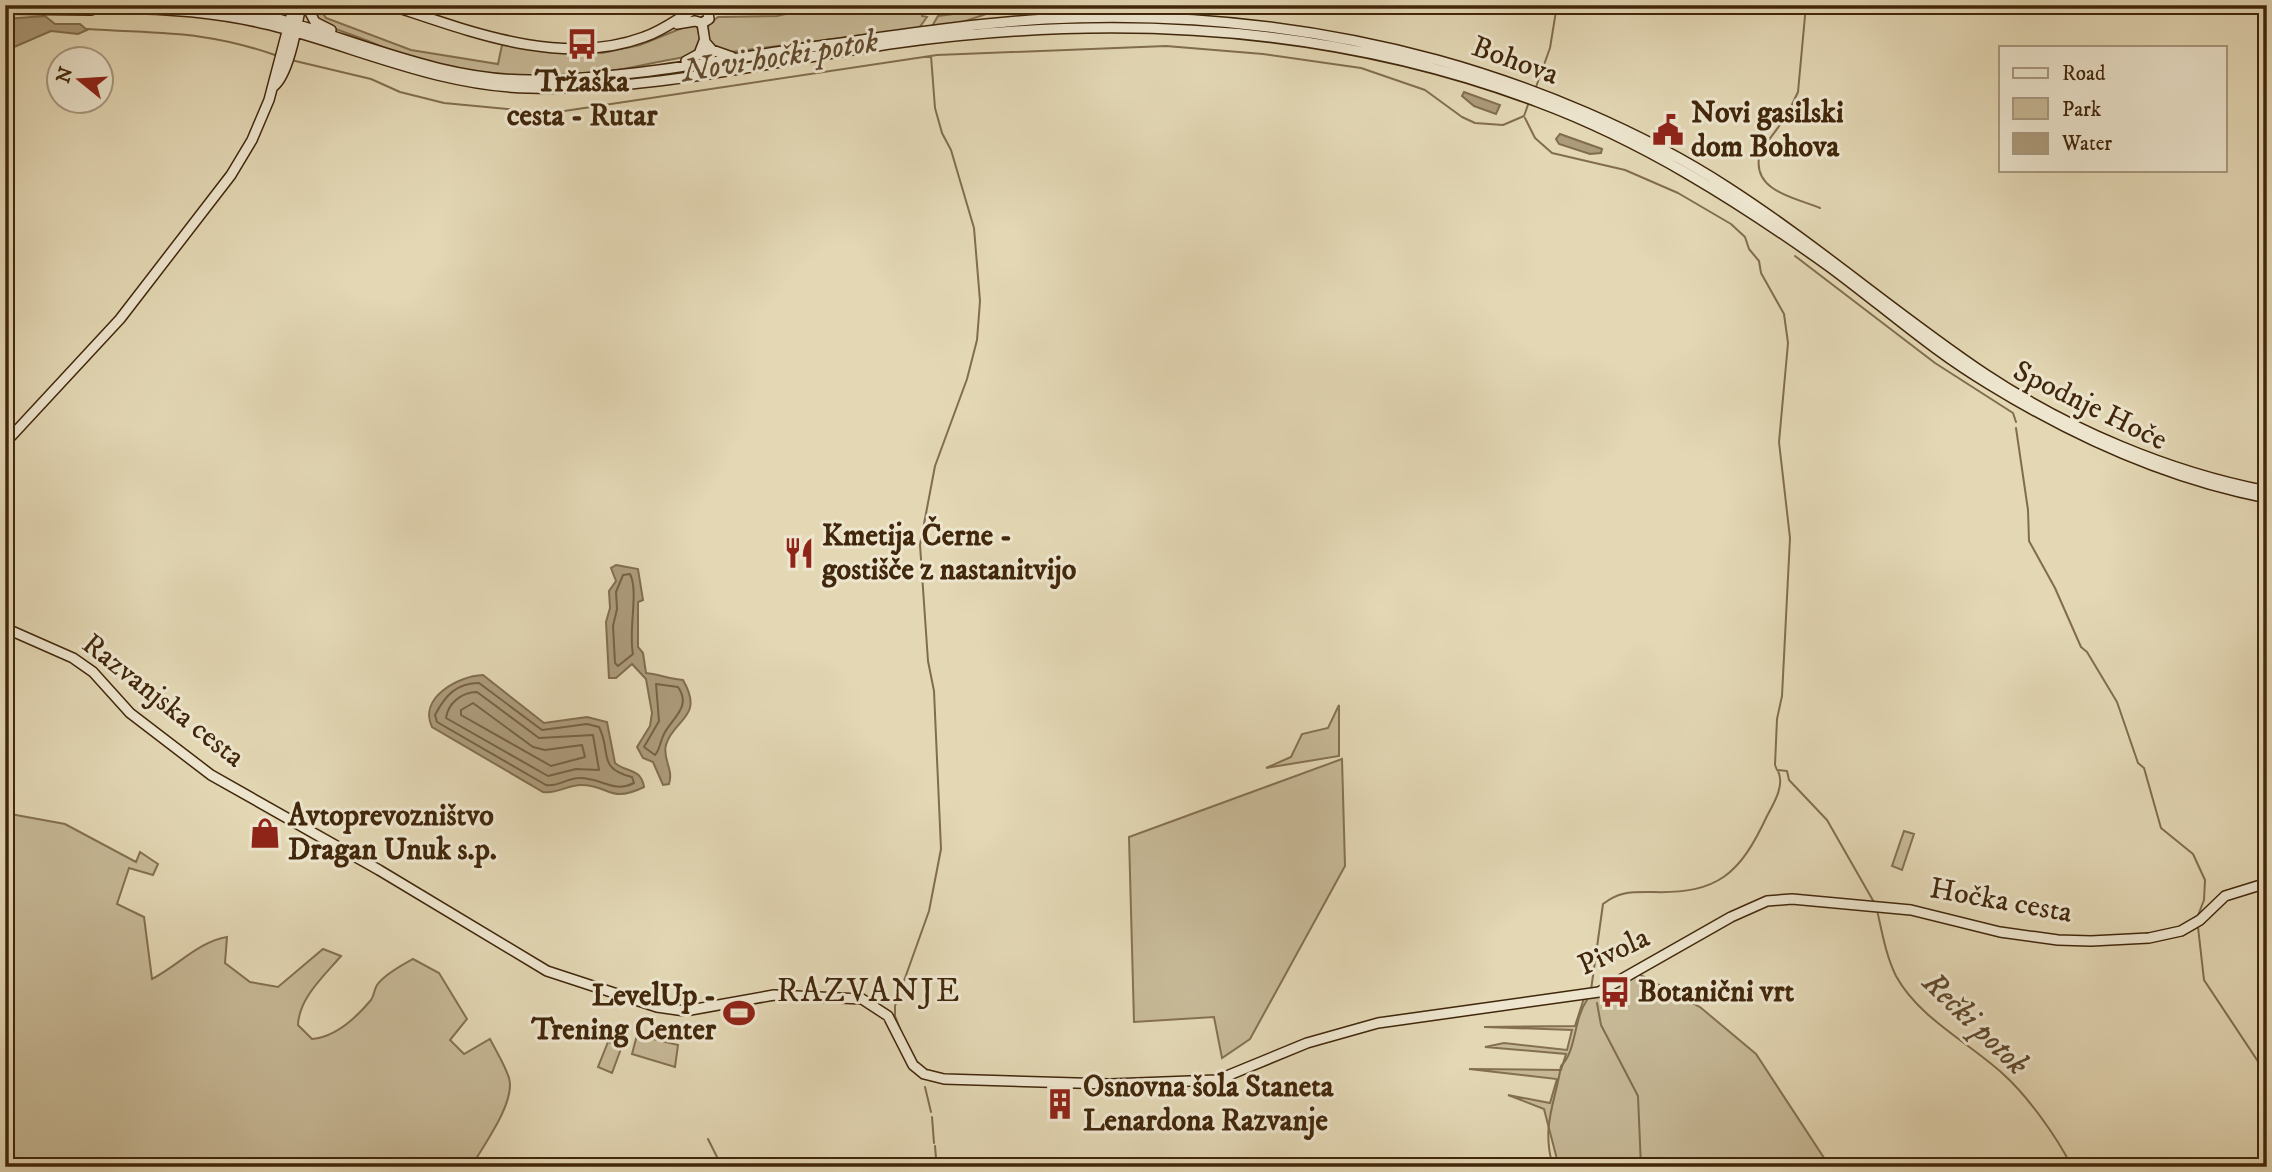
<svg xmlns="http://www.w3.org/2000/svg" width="2272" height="1172" font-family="'IM FELL DW Pica',serif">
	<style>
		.green { fill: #c7b997; stroke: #847051; stroke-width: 2 }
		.water { fill: #ac9b7b; stroke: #816d4e; stroke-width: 2 }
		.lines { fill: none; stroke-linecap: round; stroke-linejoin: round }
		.shore { stroke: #766143; stroke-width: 2 }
		.stream { stroke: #816d4e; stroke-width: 2 }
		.secondary-casing { stroke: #41270b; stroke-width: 12 }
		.highway-casing { stroke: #41270b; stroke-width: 16 }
		.secondary { stroke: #ede5ce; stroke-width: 9 }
		.highway { stroke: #e3d7b4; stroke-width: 12 }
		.labels { text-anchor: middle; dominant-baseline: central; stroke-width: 6; stroke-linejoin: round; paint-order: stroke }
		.street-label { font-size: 30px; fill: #41270b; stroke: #ede5ce }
		.poi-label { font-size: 30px; font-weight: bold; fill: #41270b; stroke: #ede5ce; text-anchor: start }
		.water-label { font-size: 32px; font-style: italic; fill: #614a2d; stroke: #ede5ce }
		.quarter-label { font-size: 33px; letter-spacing: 2px; fill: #41270b; stroke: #ede5ce }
	</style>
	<rect width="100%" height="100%" fill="#e3d7b4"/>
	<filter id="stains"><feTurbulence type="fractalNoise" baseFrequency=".00286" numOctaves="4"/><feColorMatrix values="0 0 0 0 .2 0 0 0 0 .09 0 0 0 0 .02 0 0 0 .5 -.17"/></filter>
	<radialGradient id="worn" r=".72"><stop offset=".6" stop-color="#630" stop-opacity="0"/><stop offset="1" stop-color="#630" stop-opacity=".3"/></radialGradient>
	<path class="green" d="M 312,5 L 317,5 L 326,18 L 411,50 L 498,64 L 502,45 L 602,53 L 640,45 L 692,24 L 697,26 L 701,42 L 691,56 C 658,61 625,70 592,74 C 516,83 437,71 368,41 C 349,33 330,29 314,18 Z
		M 824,5 L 923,5 L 922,16 L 927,17 L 919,28 L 723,53 L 709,43 L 708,25 L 718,17 L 777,16 Z
		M 985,10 L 992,12 L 951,26 L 931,28 L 938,16 Z
		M 1339,705 L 1339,756 L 1266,768 L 1291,757 L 1302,734 L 1328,728 Z
		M 1342,759 L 1345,866 L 1250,1039 L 1222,1058 L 1214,1017 L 1134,1022 L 1129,837 Z
		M 5,813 L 65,824 L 136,862 L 140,852 L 158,864 L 153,875 L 129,868 L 117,904 L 144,917 L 152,979 C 177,966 200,941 227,937 L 225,963 L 250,982 L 278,987 L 323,949 L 341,956 C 324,976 299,998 298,1025 L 312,1039 C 335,1037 356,1018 371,1000 C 374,996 374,990 377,985 C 385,974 402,965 413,959 L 439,973 L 467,1019 L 450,1040 L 464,1054 L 490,1039 C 496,1051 505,1065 509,1078 C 516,1102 483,1146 471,1167 L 24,1167 L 22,1158 L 5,1158 Z
		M 1904,831 L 1914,834 L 1902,870 L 1892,866 Z
		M 1635,972 L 1700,1007 L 1756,1054 L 1830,1167 L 1559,1167 L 1544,1109 L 1508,1095 L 1550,1103 L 1557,1079 L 1469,1069 L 1561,1070 L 1566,1054 L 1485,1047 L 1504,1043 L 1567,1050 L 1572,1030 L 1484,1027 L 1575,1026 L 1585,995 Z
		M 637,1035 L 678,1045 L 675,1067 L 632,1054 Z
		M 608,1042 L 622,1046 L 612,1073 L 598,1067 Z"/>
	<path class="water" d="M 45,16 L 55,24 L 80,24 L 87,30 L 78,34 L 51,31 L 5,51 L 5,19 Z
		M 1464,92 L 1500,105 L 1496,114 L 1474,106 L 1462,96 Z
		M 1560,134 L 1602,149 L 1601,153 L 1590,154 L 1559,144 L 1556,139 Z
		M 616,565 L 638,569 L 643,600 L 638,602 L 638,647 L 643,653 L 646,673 C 658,674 669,679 683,680 C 705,718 673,719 666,745 C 662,759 674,769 669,784 L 663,785 L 653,762 L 643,758 L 637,747 L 650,726 L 652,713 L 646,679 L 632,664 L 616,678 L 609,678 L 606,622 L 610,608 L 609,591 L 616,581 L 611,568 Z
		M 483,675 L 544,723 L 587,717 L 607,722 L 615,763 C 627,773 641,768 644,787 C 609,804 610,785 581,785 C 567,785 558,794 543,792 L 432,727 C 418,698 458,676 483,675 Z"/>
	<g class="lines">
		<path class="shore" d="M 630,574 C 639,591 628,631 633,654 L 618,666 L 615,663 L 613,626 L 617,609 L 616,592 L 623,575 Z
			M 479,683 L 542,730 L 587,724 L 599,727 C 612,752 596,768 632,777 L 634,783 C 613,794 600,777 579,778 C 567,778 559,787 546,785 L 437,722 L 435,715 C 445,696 456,683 479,683 Z
			M 656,684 L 678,687 C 692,707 672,718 664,734 C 660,741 660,750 655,755 L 644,747 L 659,721 Z
			M 477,692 L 539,738 L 593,735 L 599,770 L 576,769 L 548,776 L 446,718 C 448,703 462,692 477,692 Z
			M 473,703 L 533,747 L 545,750 L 582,745 L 585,757 L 551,766 L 461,715 L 461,710 Z"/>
		<path class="stream" d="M 87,29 C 161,34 203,30 275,55
			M 291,60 L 371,79 L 400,92 L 444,103 L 551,113 L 937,55 L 1166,46 L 1263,54 L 1361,68 L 1425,90 L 1462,117 L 1475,123 L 1503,125 L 1524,116 L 1529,102
			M 1536,87 L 1550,48 L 1557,5
			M 1525,118 L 1535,138 L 1552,153 L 1625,170 L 1678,193 L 1731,224 L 1745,237 L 1749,249 L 1759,261 L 1761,273 L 1784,314 L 1788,343 L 1779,442 L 1790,538 L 1782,696 L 1777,719 L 1775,765 L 1777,770 L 1787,771 L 1789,780 L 1827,820 L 1875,904
			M 1762,149 L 1786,117 L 1798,92 L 1806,5
			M 1759,158 C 1754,192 1797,198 1820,208
			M 1795,256 L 1935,363 L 2013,413 L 2016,422
			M 2016,428 L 2028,510 L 2029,541 L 2055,588 L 2081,647 L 2087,652 L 2117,702 L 2138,763 L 2144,768 L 2161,828 L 2193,854 L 2205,880 L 2204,900 L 2197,918
			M 1877,910 C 1882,932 1886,956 1896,976 C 1919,1018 1968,1042 2002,1073 C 2027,1095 2057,1137 2072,1167
			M 2198,927 L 2204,980 L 2267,1075
			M 1591,990 L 1603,904 C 1619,891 1632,892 1653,892 C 1718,894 1740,874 1767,816 C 1774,803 1785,785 1778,771
			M 1597,1003 L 1601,1025 L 1638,1096 L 1641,1167
			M 904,1039 L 895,1016 L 895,1006 L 929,911 L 941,849 L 934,691 L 928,661 L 920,545 L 935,466 L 967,379 L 977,340 L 980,301 L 974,228 L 951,150 L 942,133 L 935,108 L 931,56
			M 910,1050 L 916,1061
			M 925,1087 L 931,1112
			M 932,1117 L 934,1143
			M 708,1139 L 722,1167
			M 935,1146 L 936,1158
			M 936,1160 L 937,1167
			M 1553,1167 C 1541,1125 1555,1104 1561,1066 C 1577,1050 1573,1020 1587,1000"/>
		<defs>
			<path id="secondary" d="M 216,5 C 324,22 423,82 535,80 C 622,79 709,62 796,49 C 879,38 963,24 1046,19 C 1177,12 1310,26 1437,60 C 1535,87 1642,132 1727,187 C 1817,245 1897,315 1985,374 C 2068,429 2168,472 2267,491
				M 306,5 L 315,22 L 331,30
				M 390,5 C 469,31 561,68 644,37 C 665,30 681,16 700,6
				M 700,6 L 707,8 L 709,19 L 702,23
				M 86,9 C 147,7 210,10 270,25 C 357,47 437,86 529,88 C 651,92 776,60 897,43 C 1115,13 1331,24 1538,102 C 1643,141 1739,202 1830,267 C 1883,306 1933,351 1989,384 C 2075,437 2168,479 2267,498
				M 702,23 L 709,67
				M 677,24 L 695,21 L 702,23
				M 705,42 L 712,50 L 732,57
				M 686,61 L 699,54 L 704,41
				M 274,86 C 289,74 297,25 301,5
				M 5,443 L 120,319 L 231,175 L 252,140 L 269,100 L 294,5
				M 5,628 L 73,658 L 93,672 L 130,713 L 211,775 L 379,870 L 547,971 L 657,1007 L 685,1011 L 774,995 L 862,999 L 888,1016 L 913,1065 L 924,1074 L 944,1079 L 1110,1084 L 1217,1080 L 1307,1043 L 1378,1023 L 1599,992 L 1731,917 L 1767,901 L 1792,899 L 1911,910 L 2000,932 L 2058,940 L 2091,941 L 2149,938 L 2181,931 L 2200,920 L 2225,896 L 2267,883"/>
			<path id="highway" d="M 5,7 L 91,8"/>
		</defs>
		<use href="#secondary" class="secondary-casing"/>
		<use href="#highway" class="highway-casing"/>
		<use href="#secondary" class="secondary"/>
		<use href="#highway" class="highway"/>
	</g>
	<defs>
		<symbol id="bus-bare" viewBox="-9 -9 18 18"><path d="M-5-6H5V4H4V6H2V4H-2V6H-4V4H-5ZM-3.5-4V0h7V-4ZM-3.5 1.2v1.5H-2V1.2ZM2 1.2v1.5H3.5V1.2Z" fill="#8f2418" stroke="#ede5ce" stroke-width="2.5" paint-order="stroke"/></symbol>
		<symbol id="civic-bare" viewBox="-9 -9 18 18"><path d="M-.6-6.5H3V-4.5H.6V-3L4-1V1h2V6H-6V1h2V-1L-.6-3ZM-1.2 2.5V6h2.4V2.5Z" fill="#8f2418" stroke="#ede5ce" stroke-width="2.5" paint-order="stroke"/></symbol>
		<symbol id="restaurant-bare" viewBox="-9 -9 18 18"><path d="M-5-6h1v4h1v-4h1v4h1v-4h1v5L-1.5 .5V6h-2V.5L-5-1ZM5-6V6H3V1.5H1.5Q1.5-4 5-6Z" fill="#8f2418" stroke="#ede5ce" stroke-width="2.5" paint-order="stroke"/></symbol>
		<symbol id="shop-bare" viewBox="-9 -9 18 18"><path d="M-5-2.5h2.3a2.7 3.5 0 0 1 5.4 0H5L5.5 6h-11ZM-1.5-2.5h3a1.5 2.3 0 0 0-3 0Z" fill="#8f2418" stroke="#ede5ce" stroke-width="2.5" paint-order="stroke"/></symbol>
		<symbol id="stadium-bare" viewBox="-9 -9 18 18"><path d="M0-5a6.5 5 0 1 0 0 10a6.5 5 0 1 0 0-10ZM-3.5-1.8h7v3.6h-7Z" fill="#8f2418" stroke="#ede5ce" stroke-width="2.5" paint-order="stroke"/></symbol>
		<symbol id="building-bare" viewBox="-9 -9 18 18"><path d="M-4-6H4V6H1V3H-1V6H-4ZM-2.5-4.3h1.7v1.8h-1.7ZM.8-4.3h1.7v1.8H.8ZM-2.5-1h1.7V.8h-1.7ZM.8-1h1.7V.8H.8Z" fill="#8f2418" stroke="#ede5ce" stroke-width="2.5" paint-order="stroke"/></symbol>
	</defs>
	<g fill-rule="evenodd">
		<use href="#bus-bare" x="560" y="22" width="44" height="44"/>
		<use href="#civic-bare" x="1646" y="108" width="44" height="44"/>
		<use href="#restaurant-bare" x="777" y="531" width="44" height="44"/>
		<use href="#shop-bare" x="243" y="811" width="44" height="44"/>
		<use href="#bus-bare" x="1593" y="970" width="44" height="44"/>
		<use href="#stadium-bare" x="717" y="991" width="44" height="44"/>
		<use href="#building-bare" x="1038" y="1082" width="44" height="44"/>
	</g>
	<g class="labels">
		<g class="street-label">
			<text transform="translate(1515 61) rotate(20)">Bohova</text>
			<text transform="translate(2090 406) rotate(26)">Spodnje Hoče</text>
			<text transform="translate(163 701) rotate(38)">Razvanjska cesta</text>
			<text transform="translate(2001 901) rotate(10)">Hočka cesta</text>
			<text transform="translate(1614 952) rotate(-25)">Pivola</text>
		</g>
		<g class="poi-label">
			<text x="582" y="82" text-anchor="middle">Tržaška<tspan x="582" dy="34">cesta - Rutar</tspan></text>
			<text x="1691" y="113">Novi gasilski<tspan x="1691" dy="34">dom Bohova</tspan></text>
			<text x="822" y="536">Kmetija Černe -<tspan x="822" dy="34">gostišče z nastanitvijo</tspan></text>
			<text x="288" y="816">Avtoprevozništvo<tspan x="288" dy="34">Dragan Unuk s.p.</tspan></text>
			<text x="1638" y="992">Botanični vrt</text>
			<text x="716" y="996" text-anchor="end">LevelUp -<tspan x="716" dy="34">Trening Center</tspan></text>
			<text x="1083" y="1087">Osnovna šola Staneta<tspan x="1083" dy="34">Lenardona Razvanje</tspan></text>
		</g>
		<g class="water-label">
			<text transform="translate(780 57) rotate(-9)">Novi hočki potok</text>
			<text transform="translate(1975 1024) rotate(44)">Rečki potok</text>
		</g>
		<g class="quarter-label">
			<text x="869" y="991">RAZVANJE</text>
		</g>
	</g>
	<rect width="2272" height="1172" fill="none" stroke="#e3d7b4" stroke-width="28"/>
	<rect x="7" y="7" width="2258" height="1158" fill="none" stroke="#41270b" stroke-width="3.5"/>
	<rect x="14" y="14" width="2244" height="1144" fill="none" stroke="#41270b" stroke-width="2"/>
	<rect x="1999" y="46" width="228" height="126" fill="#ede5ce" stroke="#a89980" stroke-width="2"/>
	<rect x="2013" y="68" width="35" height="10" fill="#ede5ce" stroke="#a89980" stroke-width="2"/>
	<text x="2062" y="80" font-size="21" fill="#41270b">Road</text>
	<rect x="2013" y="98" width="35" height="21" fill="#c7b997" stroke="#a89980" stroke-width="2"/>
	<text x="2062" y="116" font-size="21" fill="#41270b">Park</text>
	<rect x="2013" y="133" width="35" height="21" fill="#ac9b7b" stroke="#a89980" stroke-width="2"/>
	<text x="2062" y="150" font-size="21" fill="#41270b">Water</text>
	<g transform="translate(80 80) rotate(288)"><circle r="33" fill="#ede5ce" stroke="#a89980" stroke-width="2"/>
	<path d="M0-5L12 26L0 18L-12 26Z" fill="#8f2418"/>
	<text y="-10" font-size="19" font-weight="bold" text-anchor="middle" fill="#41270b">N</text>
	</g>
	<rect width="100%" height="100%" filter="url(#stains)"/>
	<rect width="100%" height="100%" fill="url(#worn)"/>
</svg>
